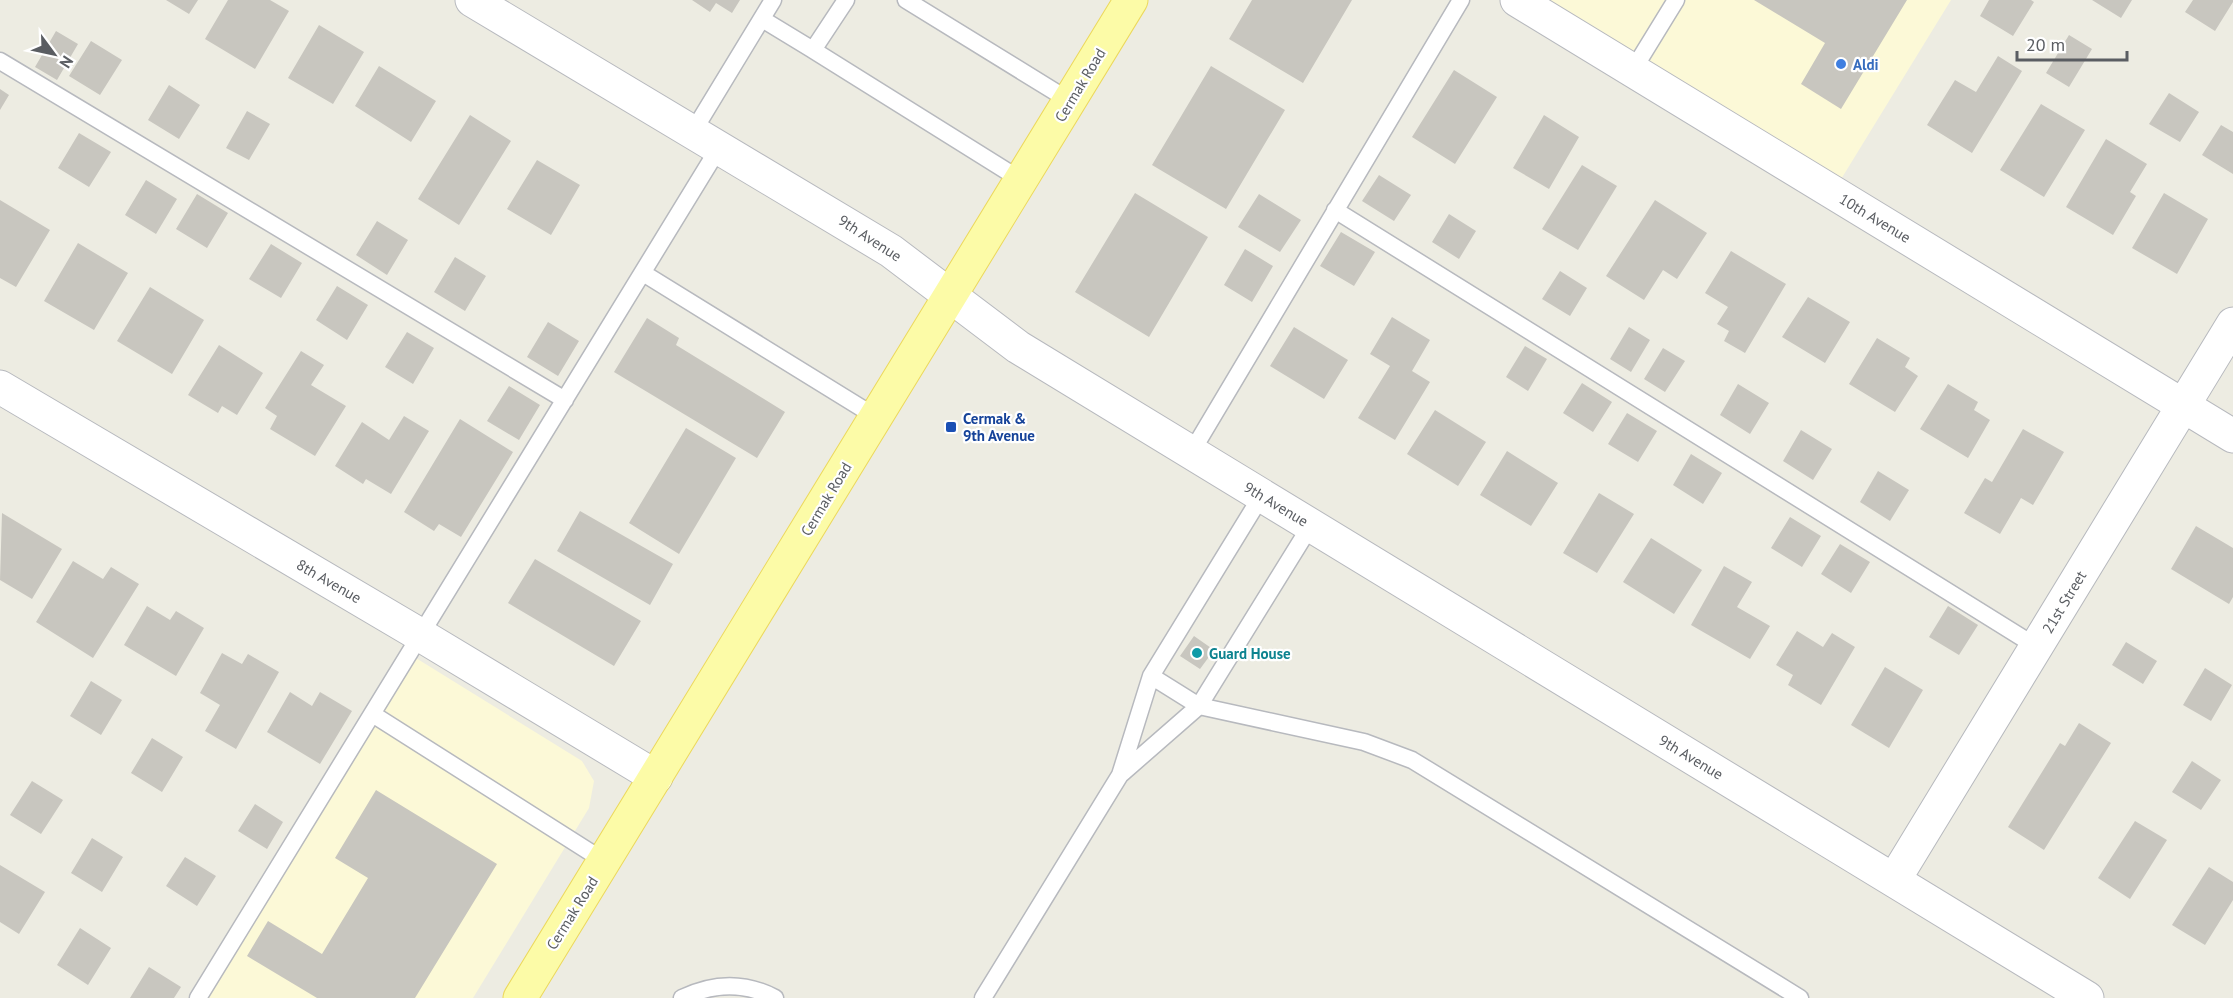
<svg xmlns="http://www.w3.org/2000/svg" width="2233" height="998" font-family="'PT Sans',sans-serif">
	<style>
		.commercial { fill: #fcf9d7 }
		.building { fill: #c8c6bf }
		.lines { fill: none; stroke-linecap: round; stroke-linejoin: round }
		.lane-casing { stroke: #b7b9be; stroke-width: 19 }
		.street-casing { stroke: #b7b9be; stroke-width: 35 }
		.primary-casing { stroke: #ecd85b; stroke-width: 35 }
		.lane { stroke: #fff; stroke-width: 16 }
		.street { stroke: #fff; stroke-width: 33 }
		.primary { stroke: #fcfba7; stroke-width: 33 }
		.shop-dot { fill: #3f7fe0; stroke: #fff; stroke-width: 2 }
		.transit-dot { fill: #1a4fb4; stroke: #fff; stroke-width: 2 }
		.culture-dot { fill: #0f9aa8; stroke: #fff; stroke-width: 2 }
		.labels { text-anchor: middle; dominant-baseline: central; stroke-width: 4.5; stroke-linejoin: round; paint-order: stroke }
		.shop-label { font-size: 15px; font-weight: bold; fill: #366cbe; stroke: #fff; text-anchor: start }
		.street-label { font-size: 15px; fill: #5a5d62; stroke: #fff }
		.transit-label { font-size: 15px; font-weight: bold; fill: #164399; stroke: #fff; text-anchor: start }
		.culture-label { font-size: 15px; font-weight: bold; fill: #0d838f; stroke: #fff; text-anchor: start }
	</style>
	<rect width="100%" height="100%" fill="#edece2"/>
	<path class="commercial" d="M 1536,0 L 1951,0 L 1835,189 Z
		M 411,655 L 582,761 L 594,781 L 589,808 L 473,998 L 198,998 Z"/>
	<path class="building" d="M 166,0 L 198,0 L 189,14 Z
		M 228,0 L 270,0 L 289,11 L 255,69 L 205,39 Z
		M 692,0 L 740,0 L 732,13 L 716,3 L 710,12 Z
		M 1252,0 L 1352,0 L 1303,83 L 1229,39 Z
		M 1754,0 L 1907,0 L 1841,109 L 1801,84 L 1825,43 Z
		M 1989,0 L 2031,0 L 2034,2 L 2013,36 L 1980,16 Z
		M 2092,0 L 2132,0 L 2121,18 Z
		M 2193,0 L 2233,0 L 2233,2 L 2215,31 L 2185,12 Z
		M 319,25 L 364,52 L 333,104 L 288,78 Z
		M 56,31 L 78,44 L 57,80 L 35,67 Z
		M 2069,35 L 2092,49 L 2069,87 L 2046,73 Z
		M 91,41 L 122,60 L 100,95 L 69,76 Z
		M 1998,56 L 2022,71 L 1972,153 L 1927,125 L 1955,80 L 1976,92 Z
		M 379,66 L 436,101 L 411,142 L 355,106 Z
		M 1211,66 L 1285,110 L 1226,209 L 1152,165 Z
		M 1454,70 L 1497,97 L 1455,164 L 1412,137 Z
		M 169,85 L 200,105 L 179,139 L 148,120 Z
		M 0,89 L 9,95 L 0,110 Z
		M 2169,93 L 2199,112 L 2180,142 L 2149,124 Z
		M 2041,104 L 2085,130 L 2044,197 L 2000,170 Z
		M 247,111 L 270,124 L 249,160 L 226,148 Z
		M 470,115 L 511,141 L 459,225 L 418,199 Z
		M 1544,115 L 1579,137 L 1549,189 L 1513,168 Z
		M 2221,125 L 2233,132 L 2233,174 L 2202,155 Z
		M 79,133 L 111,152 L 89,187 L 58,168 Z
		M 2106,139 L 2147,164 L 2130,192 L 2136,196 L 2113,235 L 2066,207 Z
		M 537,160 L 580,185 L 551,235 L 507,209 Z
		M 1582,165 L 1617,186 L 1578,250 L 1542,229 Z
		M 1379,175 L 1411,195 L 1394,221 L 1362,201 Z
		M 146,180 L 177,199 L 156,234 L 125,215 Z
		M 1135,193 L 1208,237 L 1149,337 L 1075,292 Z
		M 2164,193 L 2208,219 L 2177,274 L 2132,248 Z
		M 197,194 L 228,213 L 207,248 L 176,229 Z
		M 1259,194 L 1301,220 L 1280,252 L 1238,227 Z
		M 0,200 L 50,230 L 16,287 L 0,278 Z
		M 1655,200 L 1707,233 L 1677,279 L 1663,270 L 1644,300 L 1606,276 Z
		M 1449,214 L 1476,231 L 1459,259 L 1432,242 Z
		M 377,221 L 408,240 L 387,275 L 356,255 Z
		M 1341,232 L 1375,252 L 1354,286 L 1320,266 Z
		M 78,243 L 128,273 L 94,330 L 44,301 Z
		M 271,244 L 302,263 L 281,298 L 249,279 Z
		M 1245,249 L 1273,266 L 1252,302 L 1224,285 Z
		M 1731,251 L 1786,284 L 1745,353 L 1724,341 L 1729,331 L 1717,324 L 1728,307 L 1705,293 Z
		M 455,257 L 486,276 L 465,311 L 434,292 Z
		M 1560,271 L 1587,288 L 1570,316 L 1542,299 Z
		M 337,286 L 368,305 L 347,340 L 316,320 Z
		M 150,287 L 204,320 L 172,374 L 117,341 Z
		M 1808,297 L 1850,322 L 1825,363 L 1782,337 Z
		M 1392,317 L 1430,340 L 1412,371 L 1430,382 L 1395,440 L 1358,418 L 1390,366 L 1370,354 Z
		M 647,318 L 679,338 L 676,345 L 785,412 L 757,458 L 614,372 Z
		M 548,322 L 579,341 L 558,376 L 527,357 Z
		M 1294,327 L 1348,360 L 1324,399 L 1270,366 Z
		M 1629,327 L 1650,340 L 1631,372 L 1610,359 Z
		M 407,332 L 434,348 L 413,384 L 385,367 Z
		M 1877,338 L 1910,358 L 1905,367 L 1918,376 L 1895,412 L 1849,384 Z
		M 219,345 L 263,373 L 237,415 L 222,406 L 218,413 L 188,395 Z
		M 1525,346 L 1547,359 L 1528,391 L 1506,377 Z
		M 1663,348 L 1685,361 L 1665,392 L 1644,379 Z
		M 301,351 L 324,365 L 311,385 L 346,406 L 315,456 L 270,429 L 277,416 L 265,408 Z
		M 1582,383 L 1612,402 L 1593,432 L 1563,413 Z
		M 1738,384 L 1769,403 L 1750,434 L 1720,415 Z
		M 1948,384 L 1978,402 L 1974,410 L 1990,420 L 1968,458 L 1920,429 Z
		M 509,386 L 540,405 L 519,440 L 487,421 Z
		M 1435,410 L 1486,442 L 1458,486 L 1407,454 Z
		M 1627,413 L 1657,431 L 1638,462 L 1608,444 Z
		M 404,416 L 429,431 L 391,494 L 366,479 L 363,484 L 335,466 L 362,422 L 389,440 Z
		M 460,419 L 513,452 L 461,537 L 439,524 L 434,531 L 404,512 Z
		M 686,428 L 736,458 L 679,554 L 629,523 Z
		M 2023,429 L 2064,452 L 2033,505 L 2021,498 L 2000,534 L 1964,513 L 1985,478 L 1992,482 Z
		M 1801,430 L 1832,449 L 1813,480 L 1783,461 Z
		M 1507,451 L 1558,483 L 1531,526 L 1480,495 Z
		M 1691,454 L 1722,473 L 1703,504 L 1673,485 Z
		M 1878,471 L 1909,490 L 1890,521 L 1860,502 Z
		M 1599,493 L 1634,514 L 1597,573 L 1563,553 Z
		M 580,511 L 673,564 L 650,605 L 557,551 Z
		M 2,513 L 62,549 L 32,599 L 0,580 Z
		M 1790,517 L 1821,536 L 1802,567 L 1771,548 Z
		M 2196,526 L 2233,548 L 2233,597 L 2229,604 L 2171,569 Z
		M 1651,538 L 1702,570 L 1674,614 L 1623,582 Z
		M 1840,544 L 1870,562 L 1851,593 L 1821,574 Z
		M 535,559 L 641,621 L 614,666 L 508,603 Z
		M 73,561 L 103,579 L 111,567 L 139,584 L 93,658 L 36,622 Z
		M 1724,566 L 1752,582 L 1737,607 L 1770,626 L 1750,659 L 1691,625 Z
		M 147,606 L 170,620 L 176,611 L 204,628 L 176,676 L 124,645 Z
		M 1948,606 L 1978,625 L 1959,655 L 1929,637 Z
		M 1797,631 L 1823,647 L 1832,633 L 1855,647 L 1821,705 L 1788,685 L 1793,675 L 1776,665 Z
		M 1194,636 L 1214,650 L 1200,669 L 1180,656 Z
		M 2126,642 L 2157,661 L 2143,684 L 2112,665 Z
		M 222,653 L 242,664 L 248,654 L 279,672 L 236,749 L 205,731 L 220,705 L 200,693 Z
		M 1885,667 L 1923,690 L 1889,748 L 1851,725 Z
		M 2205,668 L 2232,685 L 2211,721 L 2183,705 Z
		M 91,681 L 122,700 L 101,735 L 70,716 Z
		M 290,692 L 312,706 L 320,692 L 352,711 L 320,764 L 267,732 Z
		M 2079,723 L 2111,743 L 2044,850 L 2008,827 L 2060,743 L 2065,746 Z
		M 152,738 L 183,757 L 162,792 L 131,773 Z
		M 2192,761 L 2221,780 L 2201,810 L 2172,792 Z
		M 32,781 L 63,800 L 41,834 L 10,815 Z
		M 376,790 L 497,864 L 415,998 L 317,998 L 247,956 L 268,921 L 322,954 L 368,878 L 335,858 Z
		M 255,804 L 283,822 L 267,849 L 238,831 Z
		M 2135,821 L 2167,840 L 2130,899 L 2098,878 Z
		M 92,838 L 123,857 L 102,892 L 71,873 Z
		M 185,857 L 216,876 L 197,906 L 166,886 Z
		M 0,865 L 45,892 L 19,934 L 0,922 Z
		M 2209,867 L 2233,882 L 2233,900 L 2205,945 L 2172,925 Z
		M 80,928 L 111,948 L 88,985 L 57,965 Z
		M 149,967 L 181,987 L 174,998 L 130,998 Z"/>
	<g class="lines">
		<defs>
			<path id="lane" d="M 846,0 L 813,50 L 1021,180
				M 906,0 L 1070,101
				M 762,19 L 813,50
				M 0,61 L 565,400
				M 1633,70 L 1676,0
				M 694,130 L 773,0
				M 1335,210 L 2037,647
				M 643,273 L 876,417
				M 1191,453 L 1461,0
				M 1151,676 L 1199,706 L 1364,742 L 1412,760 L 1800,998
				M 374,715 L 604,861
				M 1120,775 L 1199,706 L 1311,525
				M 198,998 L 720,146
				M 682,998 C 713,983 745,982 775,998
				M 983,998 L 1120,775 L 1151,676 L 1262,495"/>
			<path id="street" d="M 472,0 L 891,251 L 1018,347 L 2087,998
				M 1517,0 L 2233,436
				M 0,387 L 422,636 L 656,777
				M 1894,880 L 2233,324"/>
			<path id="primary" d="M 520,998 L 1131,0"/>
		</defs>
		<use href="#lane" class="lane-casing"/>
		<use href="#street" class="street-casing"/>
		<use href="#primary" class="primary-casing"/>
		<use href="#lane" class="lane"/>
		<use href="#street" class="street"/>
		<use href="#primary" class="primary"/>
	</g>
	<circle class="shop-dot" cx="1841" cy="64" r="6"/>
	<rect class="transit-dot" x="945" y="421" width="12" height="12" rx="3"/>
	<circle class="culture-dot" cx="1197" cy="653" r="6"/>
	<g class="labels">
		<g class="shop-label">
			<text x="1853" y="64">Aldi</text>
		</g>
		<g class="street-label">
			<text transform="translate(1080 85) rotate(-59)">Cermak Road</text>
			<text transform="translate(1875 218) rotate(31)">10th Avenue</text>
			<text transform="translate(870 238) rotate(33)">9th Avenue</text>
			<text transform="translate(826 499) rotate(-59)">Cermak Road</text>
			<text transform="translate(1276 504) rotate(31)">9th Avenue</text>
			<text transform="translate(329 581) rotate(30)">8th Avenue</text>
			<text transform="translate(2064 602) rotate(-59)">21st Street</text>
			<text transform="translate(1691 757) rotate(31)">9th Avenue</text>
			<text transform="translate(572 913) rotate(-58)">Cermak Road</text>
		</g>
		<g class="transit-label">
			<text x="963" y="418">Cermak &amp;<tspan x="963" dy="17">9th Avenue</tspan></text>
		</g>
		<g class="culture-label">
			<text x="1209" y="653">Guard House</text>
		</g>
	</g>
	<g transform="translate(54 54) rotate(123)" stroke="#ffffff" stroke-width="4.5" paint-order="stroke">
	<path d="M0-4.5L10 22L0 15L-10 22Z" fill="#5a5d62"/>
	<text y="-9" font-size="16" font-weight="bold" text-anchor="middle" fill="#5a5d62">N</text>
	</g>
	<path d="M2017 51v9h110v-9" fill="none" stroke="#5a5d62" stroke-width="3"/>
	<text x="2026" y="51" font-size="18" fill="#5a5d62" stroke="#ffffff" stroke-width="4.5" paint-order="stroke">20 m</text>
</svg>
